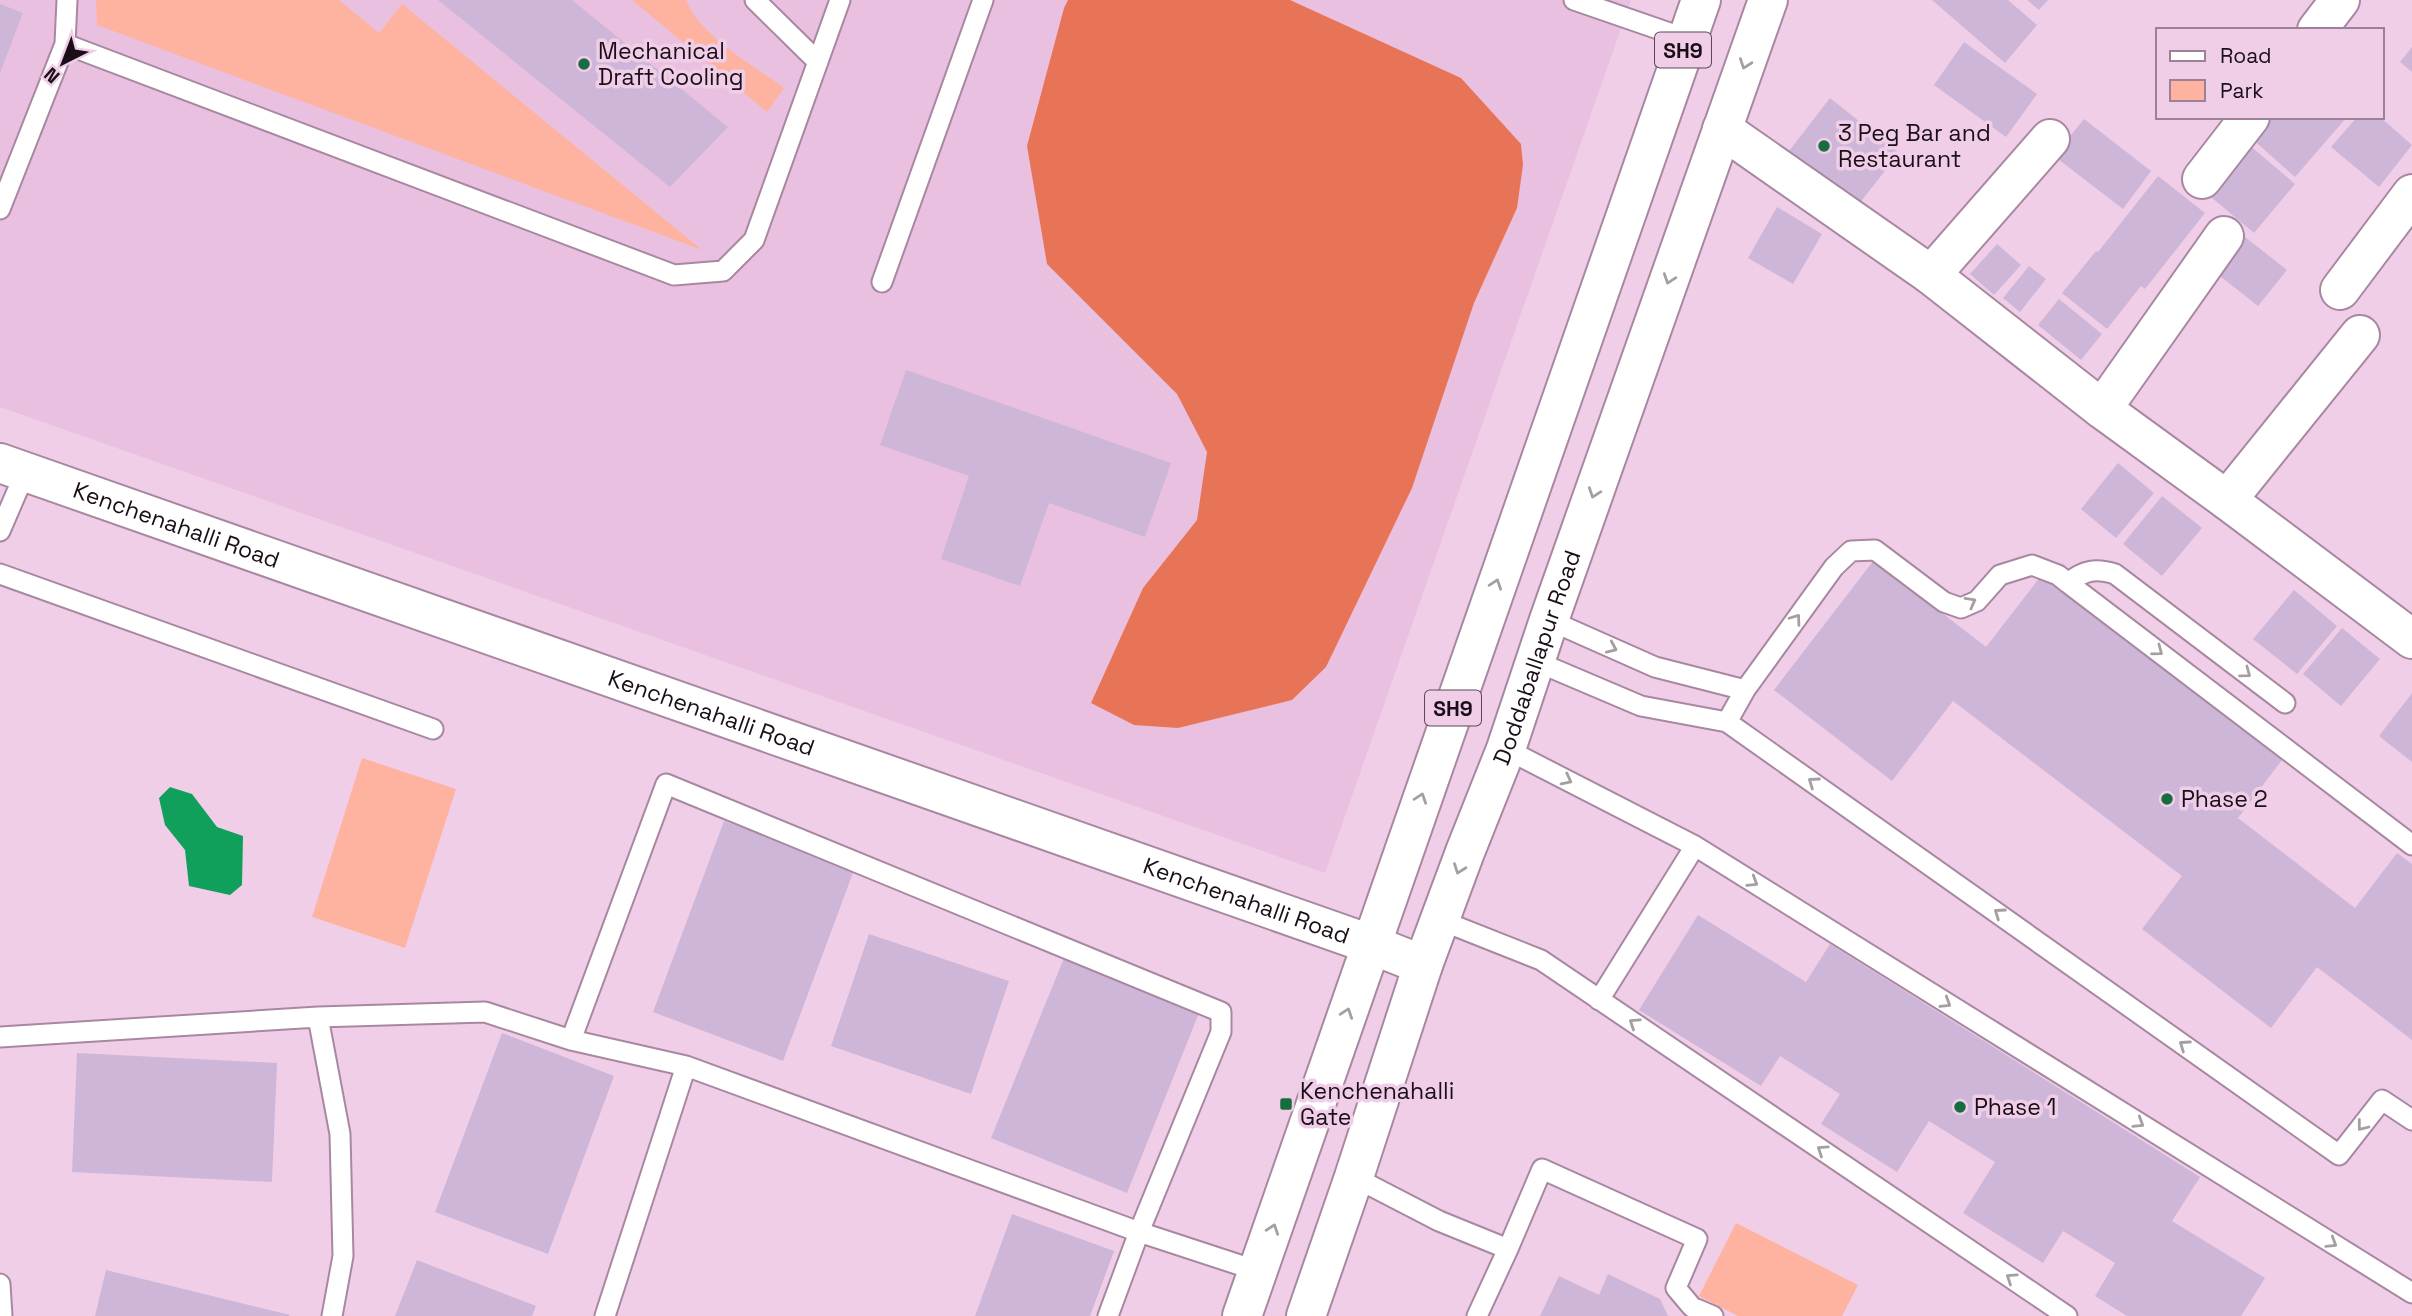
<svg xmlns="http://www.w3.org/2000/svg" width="2412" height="1316" font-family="'Space Grotesk',sans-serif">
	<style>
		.built { fill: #eac0e0 }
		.green { fill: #feb3a0 }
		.forest { fill: #e87458 }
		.water { fill: #11a05c }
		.building { fill: #cdb6d7 }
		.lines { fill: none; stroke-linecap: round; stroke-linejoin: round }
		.lane-casing { stroke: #a888a0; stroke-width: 23 }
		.street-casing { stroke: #a888a0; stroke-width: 42 }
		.primary-casing { stroke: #a888a0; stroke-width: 42 }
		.lane { stroke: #fff; stroke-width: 19 }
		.street { stroke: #fff; stroke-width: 38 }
		.primary { stroke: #fff; stroke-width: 38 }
		.oneway { stroke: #a39fa3 }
		.poi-dot { fill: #176d40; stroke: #f1cee8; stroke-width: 2.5 }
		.labels { text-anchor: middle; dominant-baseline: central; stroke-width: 7; stroke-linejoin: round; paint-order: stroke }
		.shield { fill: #f1cee8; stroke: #5a4856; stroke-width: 2 }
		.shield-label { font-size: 21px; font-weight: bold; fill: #1a0e18 }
		.poi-label { font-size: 23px; fill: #1a0e18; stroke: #f1cee8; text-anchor: start }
		.street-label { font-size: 23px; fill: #1a0e18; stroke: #f1cee8 }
	</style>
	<rect width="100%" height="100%" fill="#f1cee8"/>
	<path class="built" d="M 0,0 L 1631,0 L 1325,873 L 0,407 Z"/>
	<path class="green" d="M 96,0 L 339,0 L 379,33 L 402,4 L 702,250 L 97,25 Z
		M 632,0 L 686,0 C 701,37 752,64 784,88 L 767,112 Z
		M 362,758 L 456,789 L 405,948 L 312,917 Z
		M 1736,1223 L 1858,1285 L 1842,1316 L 1738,1316 L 1699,1296 Z"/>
	<path class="forest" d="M 1068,0 L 1290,0 L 1461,78 L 1521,144 L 1523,165 L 1517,208 L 1474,303 L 1412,488 L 1326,667 L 1292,700 L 1178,728 L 1134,725 L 1091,703 L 1143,588 L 1197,520 L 1207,452 L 1177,394 L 1047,264 L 1027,146 L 1064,8 Z"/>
	<path class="water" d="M 170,787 L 192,794 L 217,827 L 243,836 L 242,885 L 230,895 L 189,886 L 185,850 L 165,825 L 159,798 Z"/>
	<path class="building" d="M 438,0 L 572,0 L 728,127 L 670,187 Z
		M 1932,0 L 2008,0 L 2037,25 L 2005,63 Z
		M 2027,0 L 2048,0 L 2039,10 Z
		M 0,4 L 23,13 L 0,73 Z
		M 1964,42 L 2037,94 L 2006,137 L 1934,85 Z
		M 2412,47 L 2412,72 L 2400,62 Z
		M 1830,98 L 1899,153 L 1855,209 L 1786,155 Z
		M 2268,117 L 2347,117 L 2295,177 L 2251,138 Z
		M 2357,117 L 2380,117 L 2412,145 L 2379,187 L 2331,147 Z
		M 2084,119 L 2151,171 L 2123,209 L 2054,156 Z
		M 2248,144 L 2295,184 L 2254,233 L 2206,193 Z
		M 2158,176 L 2205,213 L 2145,289 L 2141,286 L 2107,329 L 2062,293 L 2096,251 L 2098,252 Z
		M 1777,207 L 1822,234 L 1793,284 L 1748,258 Z
		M 2240,233 L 2287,270 L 2258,306 L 2211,269 Z
		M 1997,244 L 2021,265 L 1994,295 L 1970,274 Z
		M 2029,266 L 2046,279 L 2020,312 L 2003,298 Z
		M 2059,299 L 2102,334 L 2081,360 L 2038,325 Z
		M 906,370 L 1171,463 L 1145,537 L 1049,503 L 1020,586 L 941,559 L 969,476 L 880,445 Z
		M 2118,463 L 2154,493 L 2116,538 L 2081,509 Z
		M 2162,496 L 2202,528 L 2162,576 L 2123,544 Z
		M 1874,560 L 1986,647 L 2041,576 L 2282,760 L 2238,818 L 2355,908 L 2397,853 L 2412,864 L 2412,1040 L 2317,967 L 2271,1028 L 2142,929 L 2182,876 L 1953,701 L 1892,781 L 1774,690 Z
		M 2294,590 L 2337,626 L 2297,674 L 2253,639 Z
		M 2342,628 L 2380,659 L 2341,706 L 2303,674 Z
		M 2412,693 L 2412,762 L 2379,736 Z
		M 724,821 L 854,870 L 783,1061 L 653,1012 Z
		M 1698,915 L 1806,982 L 1830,944 L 2200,1177 L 2172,1221 L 2265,1278 L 2241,1316 L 2127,1316 L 2095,1296 L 2115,1263 L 2063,1231 L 2043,1263 L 1963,1213 L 1995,1162 L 1929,1121 L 1897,1172 L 1821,1124 L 1840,1094 L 1780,1056 L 1761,1086 L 1639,1010 Z
		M 869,934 L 1009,981 L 971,1094 L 831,1046 Z
		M 1064,958 L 1199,1013 L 1127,1193 L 991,1138 Z
		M 502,1033 L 614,1076 L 548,1254 L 435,1212 Z
		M 77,1053 L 277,1063 L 272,1182 L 72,1172 Z
		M 1012,1214 L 1114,1251 L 1090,1316 L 975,1316 Z
		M 417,1260 L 536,1306 L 532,1316 L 395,1316 Z
		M 106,1270 L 290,1315 L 289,1316 L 95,1316 Z
		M 1608,1274 L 1660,1299 L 1668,1316 L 1540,1316 L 1559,1276 L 1599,1295 Z"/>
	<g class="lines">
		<defs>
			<path id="lane" d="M 67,0 L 65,44 L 674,275 L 723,271 L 754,240 L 840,0
				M 755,0 L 818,62
				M 1574,0 L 1687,39
				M 0,209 L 65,44
				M 882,282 L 983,0
				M 0,531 L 25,473
				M 0,574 L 433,729
				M 2068,583 C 2084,570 2096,568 2115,574 L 2285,703
				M 1549,620 L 1655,667 L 1745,690 L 1834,567 L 1851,551 L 1875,550 L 1944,602 L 1961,608 L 1977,601 L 2000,575 L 2032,565 L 2058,575 L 2068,583 L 2412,845
				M 1535,661 L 1641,706 L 1727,722 L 2339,1155 L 2382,1100 L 2412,1120
				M 1727,722 L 1745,690
				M 1506,749 L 1695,846 L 2412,1293
				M 1440,920 L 1541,960 L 2067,1316
				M 1599,1000 L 1695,846
				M 318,1017 L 485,1012 L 571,1040
				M 0,1037 L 318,1017 L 340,1134 L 343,1256 L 332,1316
				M 1354,1177 L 1439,1221 L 1508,1249 L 1477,1316
				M 1508,1249 L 1542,1169 L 1697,1239 L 1676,1288 L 1692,1307 L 1713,1316
				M 0,1284 L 2,1316
				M 605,1316 L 686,1066
				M 1108,1316 L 1139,1232 L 1221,1032 L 1221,1012 L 666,784 L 571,1040 L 686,1066 L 1139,1232 L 1258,1271"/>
			<g id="street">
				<path d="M 2317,30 L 2340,0"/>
				<path d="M 1722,129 L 1931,275 L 2102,409"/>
				<path d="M 2202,179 L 2250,117"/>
				<path d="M 2224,236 L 2102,409 L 2227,500 L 2412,639"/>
				<path d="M 1931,275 L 2050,139"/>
				<path d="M 2340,290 L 2412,194"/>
				<path id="s1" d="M 0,463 L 1370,944 L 1423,965"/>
				<path d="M 2227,500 L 2360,335"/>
			</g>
			<g id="primary">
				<path d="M 1242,1316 L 1701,0"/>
				<path id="s2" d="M 1306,1316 L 1354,1177 L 1423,965 L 1465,852 L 1506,749 L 1549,620 L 1768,0"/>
			</g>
		</defs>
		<use href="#lane" class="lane-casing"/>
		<use href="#street" class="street-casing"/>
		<use href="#primary" class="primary-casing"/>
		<use href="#lane" class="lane"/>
		<use href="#street" class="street"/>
		<use href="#primary" class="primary"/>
	</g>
	<defs><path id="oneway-chevron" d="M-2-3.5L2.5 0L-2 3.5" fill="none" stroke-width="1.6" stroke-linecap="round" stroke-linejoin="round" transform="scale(1.75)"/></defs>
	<g class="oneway">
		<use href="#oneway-chevron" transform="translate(1745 64) rotate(110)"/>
		<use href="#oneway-chevron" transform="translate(1669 279) rotate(109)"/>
		<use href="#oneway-chevron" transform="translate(1594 493) rotate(109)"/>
		<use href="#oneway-chevron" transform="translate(1496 584) rotate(-71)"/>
		<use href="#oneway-chevron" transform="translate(1971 602) rotate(-29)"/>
		<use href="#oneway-chevron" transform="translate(1796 619) rotate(-54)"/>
		<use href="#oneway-chevron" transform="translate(1612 648) rotate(24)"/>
		<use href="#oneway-chevron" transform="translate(2158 651) rotate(37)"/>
		<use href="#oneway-chevron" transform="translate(2246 673) rotate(37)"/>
		<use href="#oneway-chevron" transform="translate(1567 780) rotate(27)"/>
		<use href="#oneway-chevron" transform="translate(1813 782) rotate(-145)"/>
		<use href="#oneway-chevron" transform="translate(1421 798) rotate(-71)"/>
		<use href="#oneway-chevron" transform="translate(1459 869) rotate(110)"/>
		<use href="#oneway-chevron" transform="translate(1753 882) rotate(32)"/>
		<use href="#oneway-chevron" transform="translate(1999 913) rotate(-145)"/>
		<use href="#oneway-chevron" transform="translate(1946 1003) rotate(32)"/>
		<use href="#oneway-chevron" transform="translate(1347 1013) rotate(-71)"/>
		<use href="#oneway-chevron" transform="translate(1634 1023) rotate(-146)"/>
		<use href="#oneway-chevron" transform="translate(2184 1045) rotate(-145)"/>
		<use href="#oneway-chevron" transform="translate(2139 1123) rotate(32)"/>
		<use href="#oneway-chevron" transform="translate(2362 1126) rotate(128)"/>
		<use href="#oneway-chevron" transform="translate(1822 1150) rotate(-146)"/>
		<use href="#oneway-chevron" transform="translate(1273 1229) rotate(-71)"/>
		<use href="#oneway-chevron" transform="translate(2332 1243) rotate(32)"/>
		<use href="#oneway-chevron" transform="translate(2011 1278) rotate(-146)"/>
	</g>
	<g class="poi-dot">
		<circle cx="584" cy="64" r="7"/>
		<circle cx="1824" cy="146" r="7"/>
		<circle cx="2167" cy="799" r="7"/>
		<rect x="1279" y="1097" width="14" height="14" rx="3.5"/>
		<circle cx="1960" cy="1107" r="7"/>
	</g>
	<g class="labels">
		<g class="shield">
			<rect x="1655" y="32.5" width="56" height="35" rx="5"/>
			<rect x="1425" y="690.5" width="56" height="35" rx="5"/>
		</g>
		<g class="shield-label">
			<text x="1683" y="50">SH9</text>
			<text x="1453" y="708">SH9</text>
		</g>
		<g class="poi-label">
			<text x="598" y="51">Mechanical<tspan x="598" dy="26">Draft Cooling</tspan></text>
			<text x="1838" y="133">3 Peg Bar and<tspan x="1838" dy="26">Restaurant</tspan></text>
			<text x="2181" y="799">Phase 2</text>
			<text x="1300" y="1091">Kenchenahalli<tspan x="1300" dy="26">Gate</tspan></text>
			<text x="1974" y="1107">Phase 1</text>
		</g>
		<g class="street-label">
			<text stroke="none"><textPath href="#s1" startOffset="187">Kenchenahalli Road</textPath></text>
			<text stroke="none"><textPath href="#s2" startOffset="698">Doddaballapur Road</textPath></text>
			<text stroke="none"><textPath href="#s1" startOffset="754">Kenchenahalli Road</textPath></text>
			<text stroke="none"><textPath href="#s1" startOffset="1321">Kenchenahalli Road</textPath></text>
		</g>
	</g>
	<rect x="2156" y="28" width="228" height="91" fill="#f1cee8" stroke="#9b8195" stroke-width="2"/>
	<rect x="2170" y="51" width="35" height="10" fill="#ffffff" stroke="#9b8195" stroke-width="2"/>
	<text x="2220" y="63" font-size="21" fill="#1a0e18">Road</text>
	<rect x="2170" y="80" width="35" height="21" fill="#feb3a0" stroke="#9b8195" stroke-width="2"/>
	<text x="2220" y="98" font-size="21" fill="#1a0e18">Park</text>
	<g transform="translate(63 63) rotate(222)" stroke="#f1cee8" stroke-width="5" paint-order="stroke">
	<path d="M0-5L12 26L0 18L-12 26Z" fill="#1a0e18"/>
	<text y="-10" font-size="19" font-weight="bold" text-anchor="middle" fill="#1a0e18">N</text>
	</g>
</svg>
